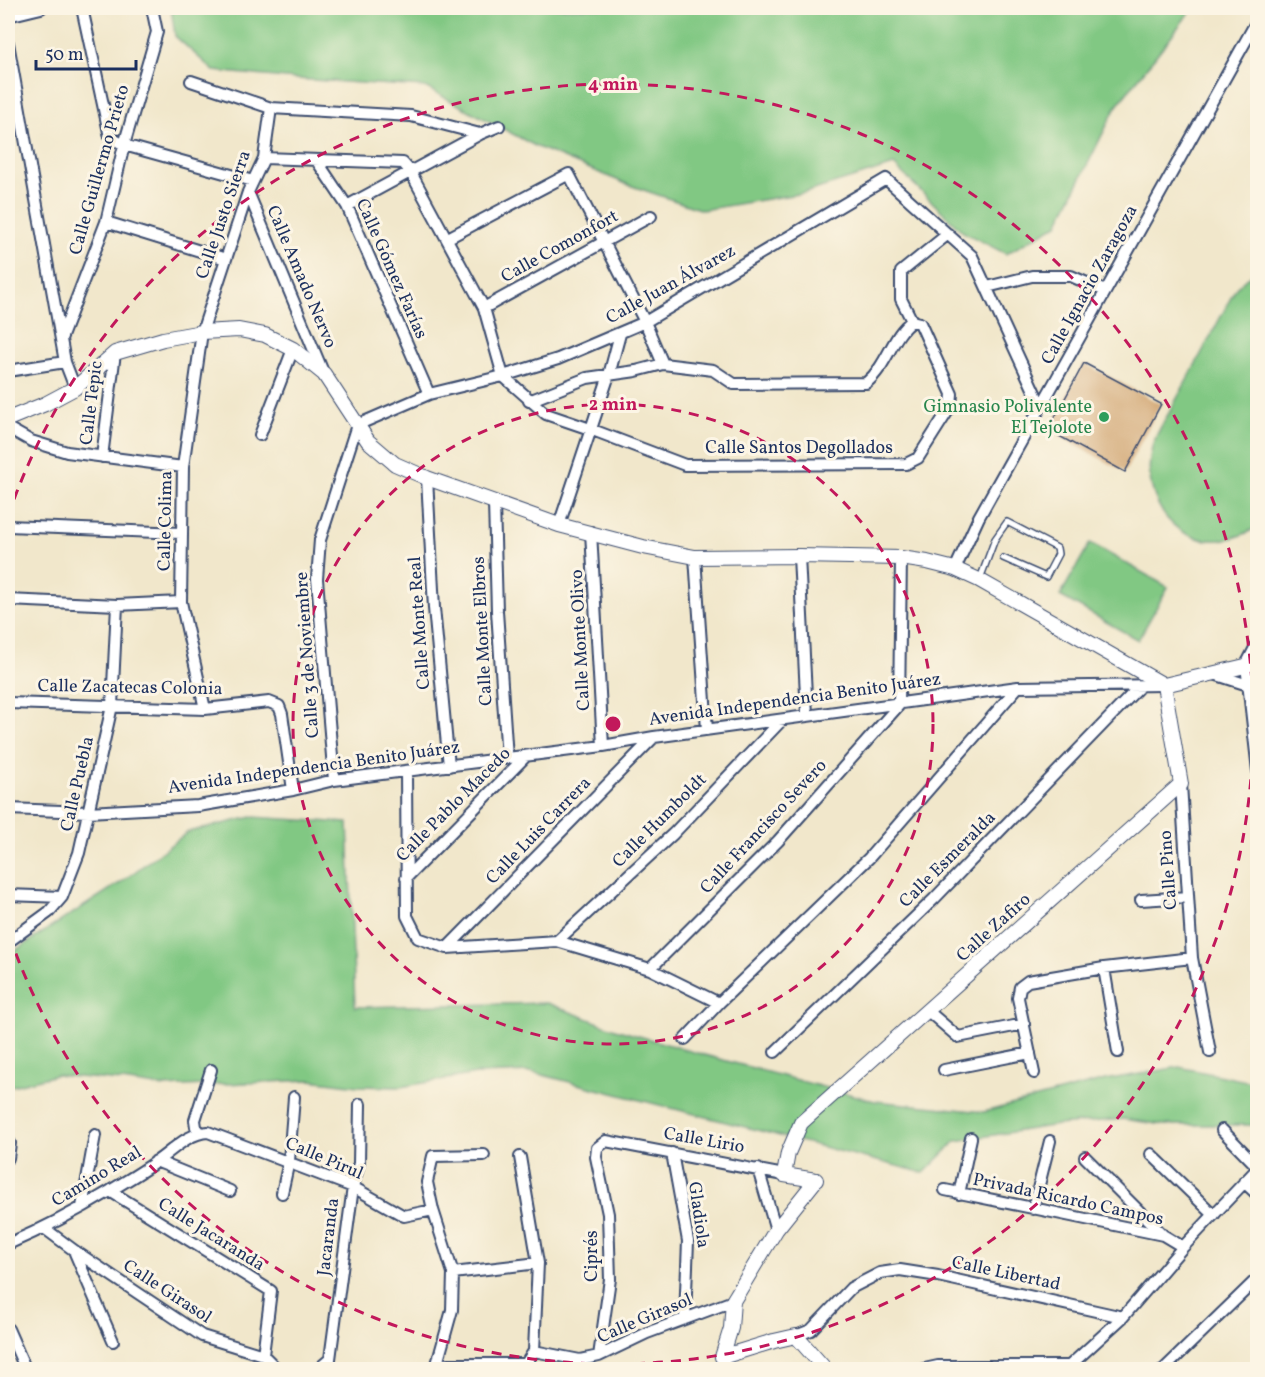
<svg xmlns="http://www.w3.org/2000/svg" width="1265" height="1377" font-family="Vollkorn,serif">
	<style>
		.green { fill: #81c883; stroke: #4e7c70; stroke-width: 1.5 }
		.building { fill: #d4ab7a }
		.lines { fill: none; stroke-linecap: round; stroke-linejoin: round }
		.service-casing { stroke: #3b4b6e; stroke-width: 8 }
		.minor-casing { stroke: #3b4b6e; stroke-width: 14 }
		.tertiary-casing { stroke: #3b4b6e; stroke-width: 16 }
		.service { stroke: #fff; stroke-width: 5 }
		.minor { stroke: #fff; stroke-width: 10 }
		.tertiary { stroke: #fff; stroke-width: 14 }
		.ring { fill: none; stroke: #c2185b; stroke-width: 3; stroke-dasharray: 10 8 }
		.leisure-dot { fill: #2e9e5b; stroke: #fcf5e5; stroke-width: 2 }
		.labels { text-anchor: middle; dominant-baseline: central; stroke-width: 6; stroke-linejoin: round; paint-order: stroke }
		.street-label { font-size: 18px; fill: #1b2f5e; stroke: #fcf5e5 }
		.leisure-label { font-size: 18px; fill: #27864d; stroke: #fcf5e5; text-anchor: end }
		.centre { fill: #c2185b; stroke: #fcf5e5; stroke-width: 3 }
		.ring-label { font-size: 18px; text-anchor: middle; font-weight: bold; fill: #c2185b; stroke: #fcf5e5; stroke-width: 6; stroke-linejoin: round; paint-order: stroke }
	</style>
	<rect width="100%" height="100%" fill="#fcf5e5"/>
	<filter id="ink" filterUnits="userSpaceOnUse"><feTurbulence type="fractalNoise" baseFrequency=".0167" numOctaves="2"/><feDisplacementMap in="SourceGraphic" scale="12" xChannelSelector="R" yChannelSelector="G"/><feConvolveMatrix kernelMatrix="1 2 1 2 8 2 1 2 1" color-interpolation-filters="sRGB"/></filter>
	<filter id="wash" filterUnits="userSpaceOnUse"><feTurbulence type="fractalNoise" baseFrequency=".008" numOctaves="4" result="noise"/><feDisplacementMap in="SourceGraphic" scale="24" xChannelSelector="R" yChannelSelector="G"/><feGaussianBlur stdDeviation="1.35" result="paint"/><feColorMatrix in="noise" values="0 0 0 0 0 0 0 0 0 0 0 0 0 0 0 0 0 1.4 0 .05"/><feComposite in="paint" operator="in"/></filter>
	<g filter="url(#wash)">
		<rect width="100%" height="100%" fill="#f1e7cb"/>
		<path class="green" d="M 171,8 L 1193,8 L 1116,107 L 1058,224 L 1006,254 L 963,232 L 894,165 L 804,193 L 702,210 L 629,185 L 537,147 L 425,87 L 296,79 L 214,71 L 175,36 Z
			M 1257,269 L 1257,527 C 1235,541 1207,546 1183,532 C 1155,515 1144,478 1152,447 C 1156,432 1168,416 1175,402 C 1196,364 1216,326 1236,288 Z
			M 1090,543 L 1168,587 L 1138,640 L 1060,596 Z
			M 252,817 L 348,823 L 355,1007 L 547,1003 L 615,1029 L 697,1053 L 875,1101 L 984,1112 L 1105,1080 L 1179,1067 L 1251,1082 L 1257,1080 L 1258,1125 L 1164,1125 L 1123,1119 L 1057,1125 L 956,1141 L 924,1173 L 531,1072 L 476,1074 L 400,1087 L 358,1086 L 310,1080 L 163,1087 L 122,1081 L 56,1075 L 8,1087 L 8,955 L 120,883 L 188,832 Z"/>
		<g id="blocks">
			<path class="building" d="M 1084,363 L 1161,404 L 1125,472 L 1048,430 Z"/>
		</g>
	</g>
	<g filter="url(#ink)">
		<use href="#blocks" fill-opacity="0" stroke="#3b4b6e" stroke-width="1.5"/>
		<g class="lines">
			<defs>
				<path id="service" d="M 980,579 L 995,539 L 1007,522 L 1057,548 L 1058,554 L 1046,577 L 1003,558"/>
				<path id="minor" d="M 82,8 L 110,137 L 124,145 L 253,181
					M 8,16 L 41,8
					M 8,43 L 65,362
					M 191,81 L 271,108 L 411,116 L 480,134
					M 264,158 L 403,163 L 410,171 L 484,308 L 503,376 L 546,414 L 590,429 L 685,465 L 906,464 L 918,458 L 951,406 L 952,394 L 920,323 L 912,321 L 901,299 L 901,272 L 948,234
					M 317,161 L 347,206 L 429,394
					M 248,192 L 323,372
					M 347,206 L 480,134 L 499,126
					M 106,222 L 226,259
					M 448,238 L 569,174 L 645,322 L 663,364
					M 987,287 L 1032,276 L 1071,276 L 1105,291
					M 484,308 L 651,216
					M 61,339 L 106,222 L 124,145 L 157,32 L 152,8
					M 8,371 L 65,362 L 75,388
					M 529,401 L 587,378 L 636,371 L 663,364 L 713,370 L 734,384 L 866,383 C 888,365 892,335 912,321
					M 8,428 L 31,441 L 67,452 L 183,467
					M 260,435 L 293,349
					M 102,457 L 115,353
					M 427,478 L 434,608 L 449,766
					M 494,503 L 497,611 L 507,758
					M 559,525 L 609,375 L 620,334
					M 8,526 L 181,533
					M 591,532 L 603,746
					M 799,556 L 807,715
					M 695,557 L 707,730
					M 955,569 L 979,517 L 1258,19
					M 8,600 L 117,605 L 181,602
					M 1258,642 L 1246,665 L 1258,771
					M 1214,674 L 1248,685 L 1258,685
					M 8,703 L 205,709 L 269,702 L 279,706 L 282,714 L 293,790
					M 205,709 L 181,602 L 183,467 L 202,332 L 248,192 L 264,158 L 271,108
					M 406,771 L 407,916 L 418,938 L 447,948 L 557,941 L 650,969 L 719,1003
					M 334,780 L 317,579 L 320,540 L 357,425 L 429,394 L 503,376 L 558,359 L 645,322 L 886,179 L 972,256 L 1041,406
					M 1181,784 L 1192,958 L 1210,1052
					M 8,809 L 88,812 L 198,806 L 293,790 L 334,780 L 603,746 L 654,737 L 1018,687 L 1164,685
					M 406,878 L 526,756
					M 8,895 L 62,897
					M 1141,900 L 1188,897
					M 557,941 L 673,834 L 782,720
					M 8,942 L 49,912 L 62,897 L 79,853 L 112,706 L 117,605
					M 447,948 L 654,737
					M 1104,968 L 1118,1052
					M 650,969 L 778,841 L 899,705 L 901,558
					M 928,1011 L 958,1037 L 1024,1024
					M 685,1039 L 719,1003 L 869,858 L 1018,687
					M 775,1052 L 934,899 L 1140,686
					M 944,1070 L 1030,1053
					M 1034,1073 L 1018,998 L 1020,987 L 1028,981 L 1104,968 L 1192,958
					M 1222,1130 L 1258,1167
					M 200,1132 L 196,1127 L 195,1120 L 211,1070
					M 672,1153 L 688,1241 L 685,1318
					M 1151,1154 L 1214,1215
					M 520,1157 L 538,1263 L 534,1351 L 522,1370
					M 1085,1157 L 1163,1235
					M 8,1158 L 10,1143
					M 156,1161 L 230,1191
					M 758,1169 L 776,1230
					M 1244,1182 L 1258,1195
					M 945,1190 L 1163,1235 L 1183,1247
					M 110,1191 L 271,1291 L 263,1355
					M 282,1193 L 289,1161 L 294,1097
					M 959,1194 L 971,1138
					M 82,1207 L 95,1135
					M 1033,1209 L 1050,1141
					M 44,1228 L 75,1251 L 202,1336 L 263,1355 L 278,1370
					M 8,1244 C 43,1229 77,1211 110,1191 C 126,1181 142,1172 157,1161 C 173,1150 188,1133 208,1132 L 353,1187 L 404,1216 L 433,1210
					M 75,1253 L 113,1341
					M 453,1273 L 538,1263
					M 8,1329 L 26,1370
					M 796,1336 L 811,1330 L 851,1288 L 880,1273 L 900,1270 L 938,1276 L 1123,1317
					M 534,1351 L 580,1360 L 599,1356 L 647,1333 L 733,1301
					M 599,1356 L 610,1279 L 608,1214 L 596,1157 L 597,1148 L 606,1141 L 784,1175
					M 437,1364 L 452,1310 L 453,1273 L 433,1210 L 427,1182 L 433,1156 L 484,1155
					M 317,1370 L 330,1359 L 353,1187 L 359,1163 L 360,1104
					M 430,1370 L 437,1364 L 526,1364
					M 920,1370 L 938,1366 L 1068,1366
					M 1065,1370 L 1123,1317 L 1183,1247 L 1258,1168
					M 1163,1370 L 1258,1278"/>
				<path id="tertiary" d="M 8,419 L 45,404 L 75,388 L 115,353 L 163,339 L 202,332 L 239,330 L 265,335 L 293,349 L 324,374 L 368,441 L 395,464 L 427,478 L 559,525 L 643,547 L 695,557 L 799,556 L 901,558 L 927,562 L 955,569 L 979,580 L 1164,685
					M 1164,685 L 1258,663
					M 722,1357 L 731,1328 L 733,1301 L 776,1230 L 816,1180 L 784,1175 L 788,1153 L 801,1123 L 1181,784 L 1164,685
					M 722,1357 L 774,1341 L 796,1336 L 826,1370"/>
			</defs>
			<use href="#service" class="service-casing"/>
			<use href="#minor" class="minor-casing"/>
			<use href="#tertiary" class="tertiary-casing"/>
			<use href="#service" class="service"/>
			<use href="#minor" class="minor"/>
			<use href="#tertiary" class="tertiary"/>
		</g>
	</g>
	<g class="ring">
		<circle cx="613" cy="724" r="320"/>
		<path d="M8 516A640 640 0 1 1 8 932"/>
	</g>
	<circle class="leisure-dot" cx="1104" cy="417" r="6"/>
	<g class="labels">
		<g class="street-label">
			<text transform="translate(100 170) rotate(-74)">Calle Guillermo Prieto</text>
			<text transform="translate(224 215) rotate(-71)">Calle Justo Sierra</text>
			<text transform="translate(560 247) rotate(-29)">Calle Comonfort</text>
			<text transform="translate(391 269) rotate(66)">Calle Gómez Farías</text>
			<text transform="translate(301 277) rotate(67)">Calle Amado Nervo</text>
			<text transform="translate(671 285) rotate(-29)">Calle Juan Álvarez</text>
			<text transform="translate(1090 285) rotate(-61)">Calle Ignacio Zaragoza</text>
			<text transform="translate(92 403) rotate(-83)">Calle Tepic</text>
			<text x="799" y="448">Calle Santos Degollados</text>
			<text transform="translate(166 521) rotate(-89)">Calle Colima</text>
			<text transform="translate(420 623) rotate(-94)">Calle Monte Real</text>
			<text transform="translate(483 631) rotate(-93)">Calle Monte Elbros</text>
			<text transform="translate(581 640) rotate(-93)">Calle Monte Olivo</text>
			<text transform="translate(308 655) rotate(-94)">Calle 3 de Noviembre</text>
			<text transform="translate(130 688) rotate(1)">Calle Zacatecas Colonia</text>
			<text transform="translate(795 700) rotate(-8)">Avenida Independencia Benito Juárez</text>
			<text transform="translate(314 768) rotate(-8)">Avenida Independencia Benito Juárez</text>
			<text transform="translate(78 784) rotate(-77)">Calle Puebla</text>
			<text transform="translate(454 805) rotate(-45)">Calle Pablo Macedo</text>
			<text transform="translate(660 821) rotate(-45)">Calle Humboldt</text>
			<text transform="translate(764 827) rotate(-47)">Calle Francisco Severo</text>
			<text transform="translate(539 831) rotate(-46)">Calle Luis Carrera</text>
			<text transform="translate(948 860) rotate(-45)">Calle Esmeralda</text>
			<text transform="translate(1169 870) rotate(-94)">Calle Pino</text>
			<text transform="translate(994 928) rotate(-42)">Calle Zafiro</text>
			<text transform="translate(704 1141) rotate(10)">Calle Lirio</text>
			<text transform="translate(324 1159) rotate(23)">Calle Pirul</text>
			<text transform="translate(97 1177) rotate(-31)">Camino Real</text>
			<text transform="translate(1068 1200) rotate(12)">Privada Ricardo Campos</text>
			<text transform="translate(698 1215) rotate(82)">Gladiola</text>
			<text transform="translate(211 1235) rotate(32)">Calle Jacaranda</text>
			<text transform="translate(329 1237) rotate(-83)">Jacaranda</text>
			<text transform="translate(592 1256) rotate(-90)">Ciprés</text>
			<text transform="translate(1006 1274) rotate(12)">Calle Libertad</text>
			<text transform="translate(167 1292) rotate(33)">Calle Girasol</text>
			<text transform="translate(645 1319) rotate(-23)">Calle Girasol</text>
		</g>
		<g class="leisure-label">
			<text x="1092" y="407">Gimnasio Polivalente<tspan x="1092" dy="21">El Tejolote</tspan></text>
		</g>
	</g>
	<circle cx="613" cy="724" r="9" class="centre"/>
	<g class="ring-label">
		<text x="613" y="90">4 min</text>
		<text x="613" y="410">2 min</text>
	</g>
	<rect width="1265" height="1377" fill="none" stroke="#fcf5e5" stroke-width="30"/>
	<path d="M36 60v9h100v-9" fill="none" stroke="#1b2f5e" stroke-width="3"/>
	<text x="45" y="60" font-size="18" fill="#1b2f5e" stroke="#fcf5e5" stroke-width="4.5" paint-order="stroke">50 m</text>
</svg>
